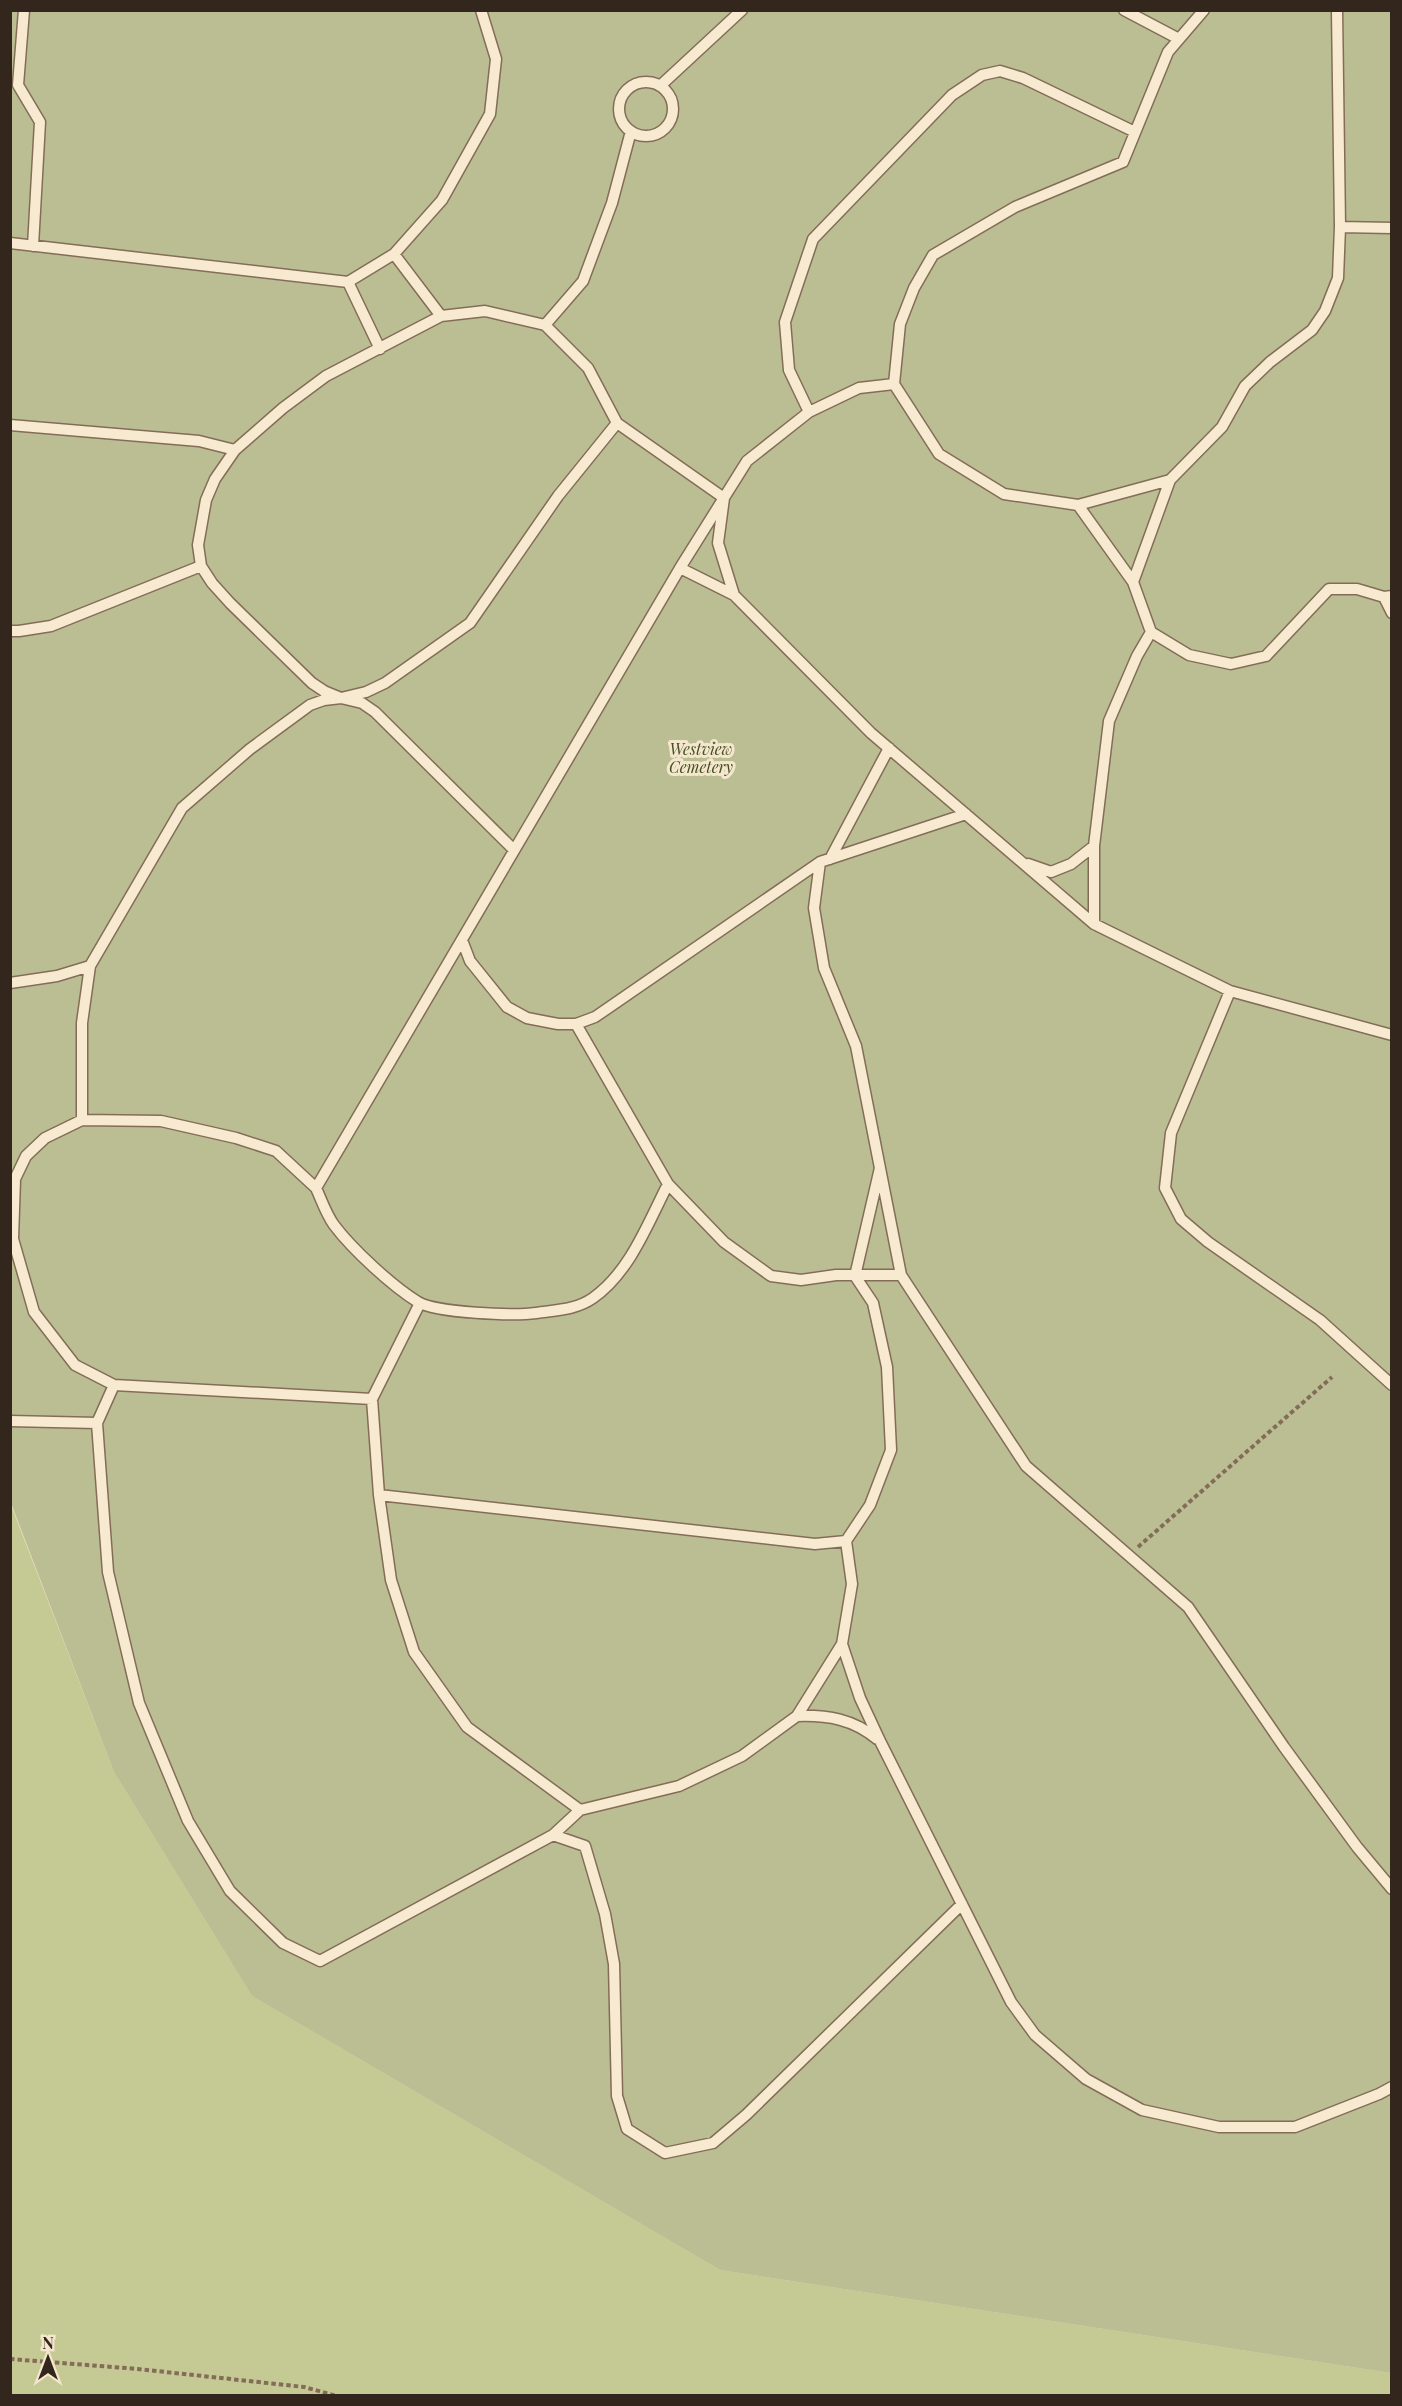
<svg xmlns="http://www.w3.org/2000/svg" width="1402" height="2406" font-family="'Playfair Display',serif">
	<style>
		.green { fill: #c5c993 }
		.cemetery { fill: #bbbe93 }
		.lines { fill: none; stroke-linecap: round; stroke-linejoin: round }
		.lane-casing { stroke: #846d58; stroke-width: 13 }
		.path { stroke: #846d58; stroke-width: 4; stroke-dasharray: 4.5 3; stroke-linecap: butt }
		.lane { stroke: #f7ead1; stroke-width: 10 }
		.labels { text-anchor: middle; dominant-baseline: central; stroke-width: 6; stroke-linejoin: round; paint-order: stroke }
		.park-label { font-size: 16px; font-style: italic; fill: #464f23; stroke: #f4e7ce }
	</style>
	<rect width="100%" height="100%" fill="#ecdcbe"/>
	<path class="green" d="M 10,1503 L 114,1772 L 252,1996 L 720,2270 L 1391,2373 L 1391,2395 L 11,2395 Z"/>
	<path class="cemetery" d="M 10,11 L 1391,11 L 1391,2373 L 720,2270 L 252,1996 L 114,1772 L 11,1503 Z"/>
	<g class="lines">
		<defs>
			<path id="lane" d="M 24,10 L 18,85 L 40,122 L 33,246
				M 1124,10 L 1179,39
				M619 109a27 27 0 1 1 54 0a27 27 0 1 1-54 0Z
				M 660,86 L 742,10
				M 1340,227 L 1392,228
				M 10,243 L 348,282 L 394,254 L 442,200 L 490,114 L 496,59 L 481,10
				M 394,254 L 441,316
				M 348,282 L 380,349
				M 545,325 L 583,281 L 612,203 L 631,131
				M 894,384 L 900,324 L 914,288 L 933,255 L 1015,207 L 1123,162 L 1168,52 L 1204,10
				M 809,412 L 789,370 L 785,322 L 813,239 L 952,95 L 982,75 L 1000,71 L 1023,78 L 1135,132
				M 617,423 L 558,496 L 470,623 L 385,683 L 366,692 L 341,698 L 324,691 L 312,683 L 230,603 L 212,583 L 201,566 L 198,545 L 206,500 L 215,479 L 235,450 L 283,408 L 326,376 L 441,316 L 485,311 L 545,325 L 588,368 L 617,423 L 724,498 L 718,543 L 734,595
				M 10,425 L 199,441 L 235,450
				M 1078,505 L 1133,582 L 1151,632 L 1189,655 L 1231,664 L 1266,656 L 1329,589 L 1357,589 L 1384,597 L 1392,596
				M 680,568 L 747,461 L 809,412 L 859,388 L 894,384 L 939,454 L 1004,494 L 1078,505 L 1170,480
				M 1133,582 L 1170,480 L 1222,427 L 1245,386 L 1270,362 L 1312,330 L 1325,311 L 1338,278 L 1340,227 L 1337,10
				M 1384,597 L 1392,613
				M 10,631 L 19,631 L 51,626 L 201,566
				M 513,849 L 375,712 L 362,703 L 341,698 L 324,700 L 310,705 L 250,749 L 182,808 L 90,966 L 82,1023 L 82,1120 L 161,1121 L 236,1138 L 276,1151 L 316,1188 L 680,568 L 734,595 L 871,733 L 1094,924 L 1230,991 L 1392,1035
				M 830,859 L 889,748
				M 820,862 L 814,908 L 824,968 L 856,1046 L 901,1275 L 1026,1466 L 1188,1607 L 1284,1747 L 1357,1847 L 1392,1889
				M 1028,864 L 1051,872 L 1071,864 L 1094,846
				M 1094,924 L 1094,846 L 1109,721 L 1137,656 L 1151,632
				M 462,940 L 470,961 L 507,1007 L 527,1018 L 558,1024 L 576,1024 L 595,1017 L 820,862 L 966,814
				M 10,983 L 57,976 L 90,966
				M 1230,991 L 1171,1133 L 1165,1188 L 1181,1219 L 1208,1242 L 1320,1320 L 1392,1385
				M 576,1024 L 668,1184 L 724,1242 L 771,1276 L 801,1280 L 836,1275 L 901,1275
				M 82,1120 L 45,1138 L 26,1156 L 15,1179 L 13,1239 L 34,1312 L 75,1365 L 114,1385 L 372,1399
				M 316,1188 C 321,1199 326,1214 334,1225 C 352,1249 392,1286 418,1302 C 437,1313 514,1316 536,1313 C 556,1310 576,1310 593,1298 C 630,1272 648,1223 668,1184
				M 420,1303 L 372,1399 L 379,1495 L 815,1544 L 846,1541
				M 114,1385 L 97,1423 L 108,1572 L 139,1703 L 188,1821 L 230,1891 L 283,1943 L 320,1961 L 553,1835 L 580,1810
				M 10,1421 L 97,1423
				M 379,1495 L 391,1580 L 414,1652 L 467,1727 L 580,1810 L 679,1786 L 742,1756 L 797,1716 L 842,1644 L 852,1584 L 846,1541 L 870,1505 L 891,1450 L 887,1367 L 873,1303 L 855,1276 L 880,1168
				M 842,1644 L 860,1698 L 880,1741 L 1011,2002 L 1035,2035 L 1086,2079 L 1142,2110 L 1219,2127 L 1295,2127 L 1379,2094 L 1392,2087
				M 797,1716 C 828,1715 853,1719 877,1739
				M 553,1835 L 585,1846 L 605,1914 L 614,1964 L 617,2096 L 627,2129 L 665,2153 L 713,2143 L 746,2115 L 962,1904"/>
		</defs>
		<use href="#lane" class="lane-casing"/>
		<path class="path" d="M 1138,1547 L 1332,1377
			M 10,2359 L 138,2369 L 304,2387 L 337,2396"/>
		<use href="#lane" class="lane"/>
	</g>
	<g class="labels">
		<g class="park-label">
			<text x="701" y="748">Westview<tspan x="701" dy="18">Cemetery</tspan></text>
		</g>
	</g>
	<rect width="1402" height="2406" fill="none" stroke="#33261c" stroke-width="24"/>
	<g transform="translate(48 2358)" stroke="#f4e7ce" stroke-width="4.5" paint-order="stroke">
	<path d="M0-4.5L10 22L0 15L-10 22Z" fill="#33261c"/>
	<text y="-9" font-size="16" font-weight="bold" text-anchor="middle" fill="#33261c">N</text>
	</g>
</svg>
